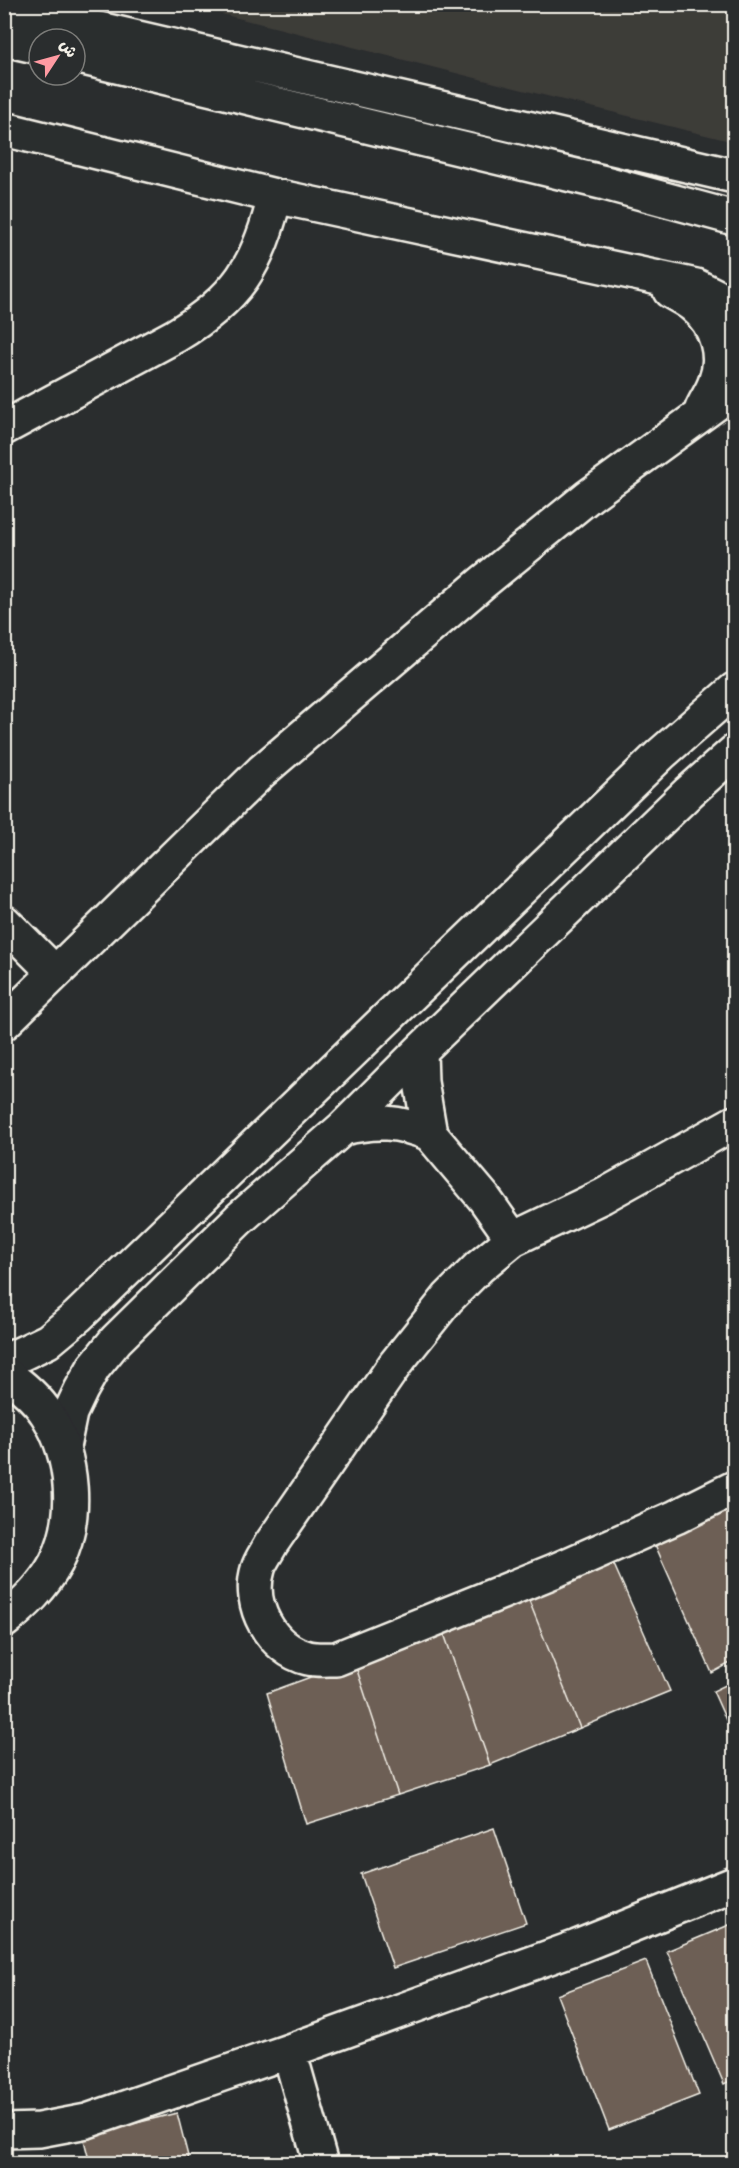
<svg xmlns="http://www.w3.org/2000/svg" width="739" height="2168" font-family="'Architects Daughter','Playpen Sans Arabic',sans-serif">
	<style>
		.built { fill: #3e3c39 }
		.building { fill: #6d5e54; stroke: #f4f1e8; stroke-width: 1.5 }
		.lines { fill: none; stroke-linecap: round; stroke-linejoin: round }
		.street-casing { stroke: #f4f1e8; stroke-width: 38 }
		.secondary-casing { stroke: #f4f1e8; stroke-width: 38 }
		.street { stroke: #2a2d2e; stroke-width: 33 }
		.secondary { stroke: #2a2d2e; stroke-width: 33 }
	</style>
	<rect width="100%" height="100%" fill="#2a2d2e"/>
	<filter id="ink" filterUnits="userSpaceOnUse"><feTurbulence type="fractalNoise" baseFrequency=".0167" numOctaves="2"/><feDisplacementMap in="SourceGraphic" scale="12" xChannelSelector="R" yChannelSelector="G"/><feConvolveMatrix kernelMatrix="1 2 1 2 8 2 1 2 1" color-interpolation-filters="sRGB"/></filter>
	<g filter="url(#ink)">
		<path class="built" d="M 186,5 L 734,5 L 734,142 L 559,99 Z"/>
		<path class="building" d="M 734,1498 L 734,1661 L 712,1673 L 653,1540 Z
			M 611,1558 L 670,1691 L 580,1728 L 526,1593 Z
			M 526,1593 L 580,1728 L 490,1765 L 442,1628 Z
			M 442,1628 L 490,1765 L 398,1795 L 354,1661 Z
			M 354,1661 L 398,1795 L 306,1824 L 267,1693 Z
			M 734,1681 L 734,1738 L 713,1691 Z
			M 494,1828 L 526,1923 L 393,1968 L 361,1874 Z
			M 734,1923 L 734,2079 L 724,2084 L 667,1951 Z
			M 646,1961 L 699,2095 L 609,2130 L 557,1995 Z
			M 177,2113 L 190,2164 L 90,2164 L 83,2136 Z"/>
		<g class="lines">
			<defs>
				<path id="street" d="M 4,7 L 734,176
					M 4,39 L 39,47
					M 75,56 L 605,183 L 734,218
					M 4,129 L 275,196 L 696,286 L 718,297 L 734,313
					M 670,291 C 678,296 687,300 694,306 C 716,324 726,356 715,383 C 712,392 706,400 702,409
					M 4,428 L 175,336 C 237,299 259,265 275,196
					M 4,922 L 55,973
					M 4,1023 L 262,771 L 482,583 L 589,496 L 728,395 L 734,385
					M 420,1051 L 421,1082 L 430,1134 L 484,1198 L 513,1239
					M 734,1123 L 603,1196 L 513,1239 L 479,1267 L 448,1298 L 396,1363 L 271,1544 C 267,1552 260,1561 258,1569 C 247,1605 271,1649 308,1658 C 316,1660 327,1659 336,1659 L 554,1571 L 676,1517 L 734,1488
					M 343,1128 C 377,1120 398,1121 430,1134
					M 4,1362 L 48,1341 L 78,1316 L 661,754 L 734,690
					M 63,1447 L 70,1413 L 81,1390 L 94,1367 L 116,1340 L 239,1219 L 343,1128 L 420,1051 L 689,792 L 734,752
					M 289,2051 L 321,2164
					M 4,2131 L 39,2130 L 87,2121 L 289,2051 L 577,1947 L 734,1884"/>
				<path id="secondary" d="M 4,1373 C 20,1384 36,1397 47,1414 C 74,1457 79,1518 56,1563 C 43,1587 25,1604 4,1621"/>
			</defs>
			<use href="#street" class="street-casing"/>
			<use href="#secondary" class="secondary-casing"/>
			<use href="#street" class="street"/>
			<use href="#secondary" class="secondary"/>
		</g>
	</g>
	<rect width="739" height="2168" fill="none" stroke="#2a2d2e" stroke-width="24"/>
	<rect x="12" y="12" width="715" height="2144" fill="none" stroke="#f4f1e8" stroke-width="2" filter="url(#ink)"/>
	<g transform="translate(57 57) rotate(54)"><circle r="28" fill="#2a2d2e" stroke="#7b7b78" stroke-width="1.5"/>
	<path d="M0-4.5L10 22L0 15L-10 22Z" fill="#ff9aa2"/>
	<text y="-9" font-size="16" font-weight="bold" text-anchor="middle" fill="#f4f1e8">ش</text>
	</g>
</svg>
